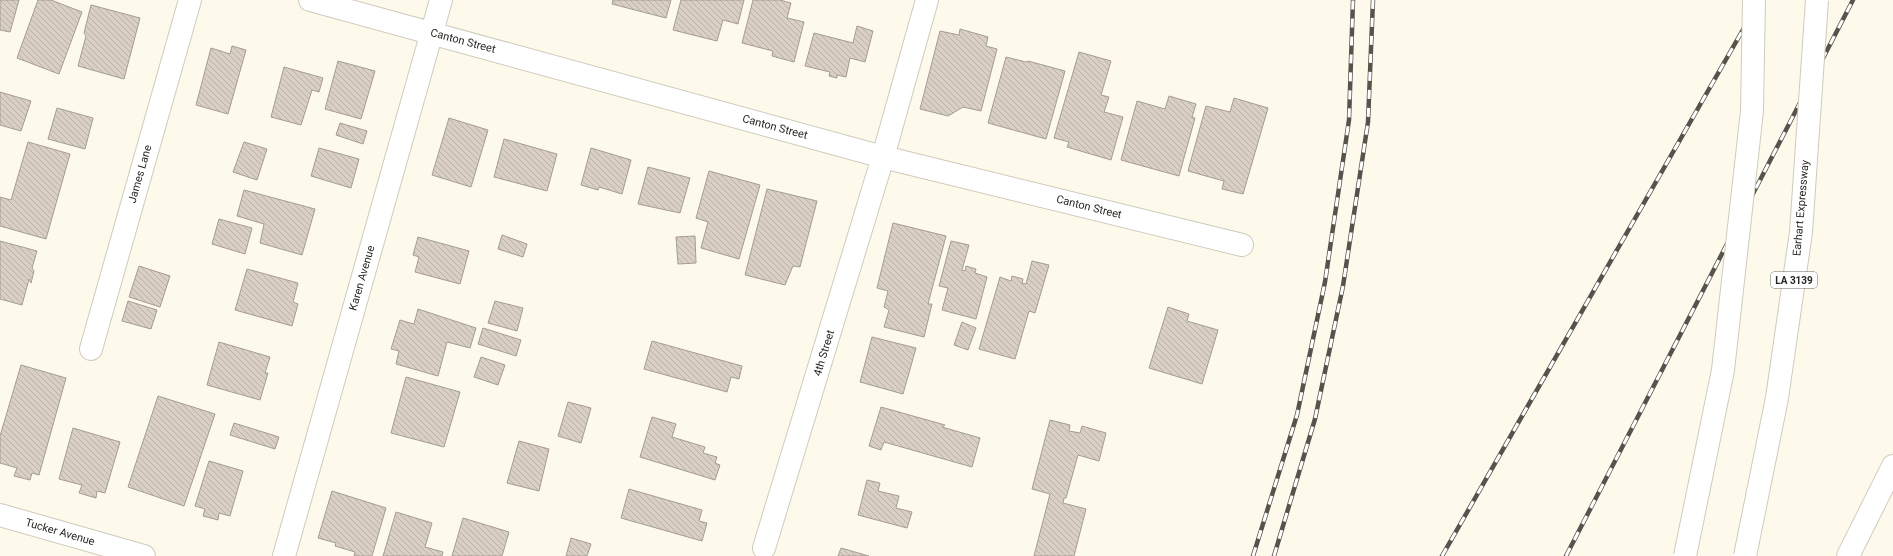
<svg xmlns="http://www.w3.org/2000/svg" width="1893" height="556" font-family="Roboto,sans-serif">
	<style>
		.building { fill: url(#building-back-hatch); stroke: #a59c90 }
		.lines { fill: none; stroke-linecap: round; stroke-linejoin: round }
		.minor-casing { stroke: #cfcbbc; stroke-width: 24 }
		.minor { stroke: #fff; stroke-width: 22 }
		.rail-casing { stroke: #55534c; stroke-width: 4.5 }
		.rail { stroke: #fff; stroke-width: 3; stroke-dasharray: 9; stroke-linecap: butt }
		.highway-bridge-casing { stroke: #cfcbbc; stroke-width: 24; stroke-linecap: butt }
		.highway-bridge { stroke: #fff; stroke-width: 22 }
		.labels { text-anchor: middle; dominant-baseline: central; stroke-width: 4; stroke-linejoin: round; paint-order: stroke }
		.shield { fill: #fff; stroke: #686764; stroke-width: 1 }
		.shield-label { font-size: 10px; font-weight: bold; fill: #282621 }
		.street-label { font-size: 11px; fill: #282621; stroke: #fff }
	</style>
	<defs>
		<pattern id="building-back-hatch" width="6" height="6" patternUnits="userSpaceOnUse"><rect width="6" height="6" fill="#d9cfc2"/><path d="M-1 5l2 2M0 0l6 6M5-1l2 2" fill="none" stroke="#bab2a6"/></pattern>
	</defs>
	<rect width="100%" height="100%" fill="#fefaeb"/>
	<path class="building" d="M 0,0 L 19,0 L 10,32 L 0,30 Z
		M 38,0 L 51,0 L 82,12 L 59,74 L 17,58 Z
		M 613,0 L 671,0 L 666,18 L 612,4 Z
		M 681,0 L 744,0 L 738,24 L 723,20 L 717,41 L 673,30 Z
		M 753,0 L 780,0 L 791,3 L 787,18 L 804,22 L 794,62 L 772,56 L 773,51 L 742,43 Z
		M 91,5 L 140,18 L 124,79 L 78,66 L 86,36 L 84,33 Z
		M 857,26 L 873,31 L 865,62 L 850,58 L 846,77 L 837,75 L 837,78 L 829,76 L 830,72 L 805,66 L 814,33 L 853,43 Z
		M 960,29 L 988,37 L 986,46 L 997,49 L 981,111 L 963,107 L 948,116 L 920,109 L 940,31 L 959,35 Z
		M 232,46 L 246,50 L 228,114 L 196,105 L 211,48 L 230,54 Z
		M 1079,52 L 1111,61 L 1101,95 L 1109,97 L 1104,112 L 1123,117 L 1111,160 L 1067,147 L 1069,142 L 1054,138 Z
		M 1006,57 L 1026,62 L 1028,61 L 1065,71 L 1046,139 L 988,123 Z
		M 338,61 L 375,71 L 361,119 L 325,109 Z
		M 284,67 L 323,78 L 319,92 L 312,90 L 301,125 L 271,117 Z
		M 0,92 L 31,101 L 21,131 L 0,125 Z
		M 1169,96 L 1196,104 L 1192,117 L 1195,118 L 1179,176 L 1121,160 L 1137,101 L 1165,109 Z
		M 1234,98 L 1268,108 L 1243,194 L 1222,189 L 1224,181 L 1188,171 L 1206,106 L 1230,112 Z
		M 57,108 L 93,118 L 85,149 L 48,139 Z
		M 449,118 L 488,130 L 471,187 L 432,175 Z
		M 340,123 L 367,131 L 363,144 L 336,135 Z
		M 504,139 L 557,154 L 547,191 L 494,177 Z
		M 28,142 L 70,154 L 46,239 L 0,226 L 0,197 L 11,200 Z
		M 244,142 L 267,149 L 257,180 L 233,172 Z
		M 319,148 L 359,159 L 351,188 L 311,176 Z
		M 591,148 L 631,160 L 622,194 L 599,187 L 598,190 L 581,185 Z
		M 648,167 L 690,178 L 680,213 L 638,204 Z
		M 709,171 L 760,185 L 739,259 L 701,248 L 708,222 L 696,218 Z
		M 767,189 L 817,201 L 800,267 L 793,266 L 785,285 L 745,275 Z
		M 244,190 L 315,209 L 302,255 L 260,243 L 264,224 L 237,216 Z
		M 219,219 L 252,228 L 245,254 L 212,244 Z
		M 893,223 L 946,236 L 928,304 L 932,304 L 924,337 L 884,327 L 889,310 L 884,307 L 888,291 L 877,288 Z
		M 502,235 L 527,244 L 523,257 L 498,249 Z
		M 695,236 L 696,263 L 678,264 L 676,237 Z
		M 418,237 L 469,251 L 460,284 L 415,272 L 419,257 L 413,255 Z
		M 0,241 L 37,251 L 32,268 L 34,271 L 31,283 L 29,279 L 22,305 L 0,299 Z
		M 951,241 L 969,245 L 962,270 L 965,271 L 966,266 L 976,269 L 975,273 L 987,277 L 976,319 L 942,310 L 948,288 L 939,286 Z
		M 1032,261 L 1049,265 L 1035,313 L 1029,311 L 1015,359 L 979,349 L 1000,277 L 1011,281 L 1012,276 L 1023,279 L 1022,283 L 1026,284 Z
		M 139,266 L 170,276 L 160,307 L 129,297 Z
		M 247,269 L 298,283 L 293,302 L 298,304 L 292,326 L 235,310 Z
		M 128,301 L 157,310 L 151,329 L 122,321 Z
		M 495,301 L 523,308 L 517,331 L 488,323 Z
		M 1168,307 L 1189,314 L 1187,321 L 1218,330 L 1202,384 L 1149,368 Z
		M 418,309 L 476,328 L 470,348 L 447,342 L 438,376 L 396,364 L 399,351 L 391,349 L 400,320 L 414,324 Z
		M 962,322 L 976,328 L 968,350 L 954,345 Z
		M 483,328 L 521,340 L 516,356 L 478,344 Z
		M 872,337 L 916,348 L 903,394 L 860,382 Z
		M 652,341 L 742,366 L 739,379 L 731,377 L 727,392 L 644,369 Z
		M 219,342 L 270,357 L 265,373 L 268,373 L 260,400 L 207,385 Z
		M 481,357 L 505,365 L 498,385 L 474,377 Z
		M 21,365 L 66,378 L 39,475 L 32,473 L 30,480 L 14,476 L 17,468 L 0,463 L 0,436 Z
		M 406,377 L 460,392 L 444,447 L 391,433 Z
		M 158,396 L 215,414 L 184,506 L 128,487 Z
		M 568,402 L 591,408 L 581,443 L 558,436 Z
		M 881,407 L 945,425 L 942,427 L 980,438 L 972,467 L 884,442 L 881,450 L 869,446 Z
		M 652,417 L 676,424 L 672,437 L 705,447 L 703,453 L 717,457 L 715,463 L 720,465 L 715,480 L 640,457 Z
		M 1050,420 L 1070,425 L 1069,431 L 1080,433 L 1082,426 L 1106,433 L 1099,461 L 1078,455 L 1066,498 L 1064,498 L 1063,503 L 1086,509 L 1074,556 L 1034,556 L 1050,494 L 1032,489 Z
		M 234,423 L 279,437 L 275,449 L 230,435 Z
		M 73,428 L 120,442 L 105,493 L 97,491 L 96,498 L 79,493 L 82,485 L 59,479 Z
		M 519,441 L 549,449 L 539,491 L 507,483 Z
		M 209,461 L 243,471 L 230,516 L 219,513 L 218,520 L 203,516 L 205,509 L 195,506 Z
		M 867,480 L 880,483 L 878,491 L 899,496 L 896,508 L 912,512 L 907,528 L 858,515 Z
		M 629,489 L 702,510 L 699,521 L 707,523 L 702,541 L 621,518 Z
		M 332,491 L 386,508 L 372,556 L 354,556 L 355,552 L 335,546 L 336,543 L 318,538 Z
		M 396,512 L 432,523 L 425,547 L 443,552 L 442,556 L 383,556 Z
		M 463,518 L 509,532 L 502,556 L 452,556 Z
		M 571,538 L 591,544 L 587,556 L 566,556 Z
		M 841,548 L 869,556 L 838,556 Z"/>
	<g class="lines">
		<defs>
			<path id="minor" d="M 310,0 L 883,157 L 1242,245
				M 91,349 L 190,0
				M 0,515 L 144,556
				M 764,548 L 883,157 L 927,0
				M 284,556 L 441,0
				M 1848,556 L 1893,466"/>
		</defs>
		<use href="#minor" class="minor-casing"/>
		<use href="#minor" class="minor"/>
		<defs>
			<path id="rail" d="M 1253,556 L 1297,415 L 1325,282 L 1349,120 L 1353,0
				M 1274,556 L 1315,419 L 1343,286 L 1368,122 L 1373,0
				M 1442,556 L 1760,0
				M 1566,556 L 1853,0"/>
		</defs>
		<use href="#rail" class="rail-casing"/>
		<use href="#rail" class="rail"/>
		<defs>
			<path id="highway-bridge" d="M 1685,556 L 1723,370 L 1752,111 L 1754,0
				M 1745,556 L 1777,398 L 1801,232 L 1817,0"/>
		</defs>
		<use href="#highway-bridge" class="highway-bridge-casing"/>
		<use href="#highway-bridge" class="highway-bridge"/>
	</g>
	<g class="labels">
		<rect class="shield" x="1771" y="272" width="46" height="16" rx="3"/>
		<g class="shield-label">
			<text x="1794" y="280">LA 3139</text>
		</g>
		<g class="street-label">
			<text transform="translate(463 41) rotate(15)">Canton Street</text>
			<text transform="translate(775 127) rotate(15)">Canton Street</text>
			<text transform="translate(140 174) rotate(-74)">James Lane</text>
			<text transform="translate(1089 207) rotate(14)">Canton Street</text>
			<text transform="translate(1801 208) rotate(-85)">Earhart Expressway</text>
			<text transform="translate(362 278) rotate(-74)">Karen Avenue</text>
			<text transform="translate(824 353) rotate(-73)">4th Street</text>
			<text transform="translate(60 532) rotate(16)">Tucker Avenue</text>
		</g>
	</g>
</svg>
